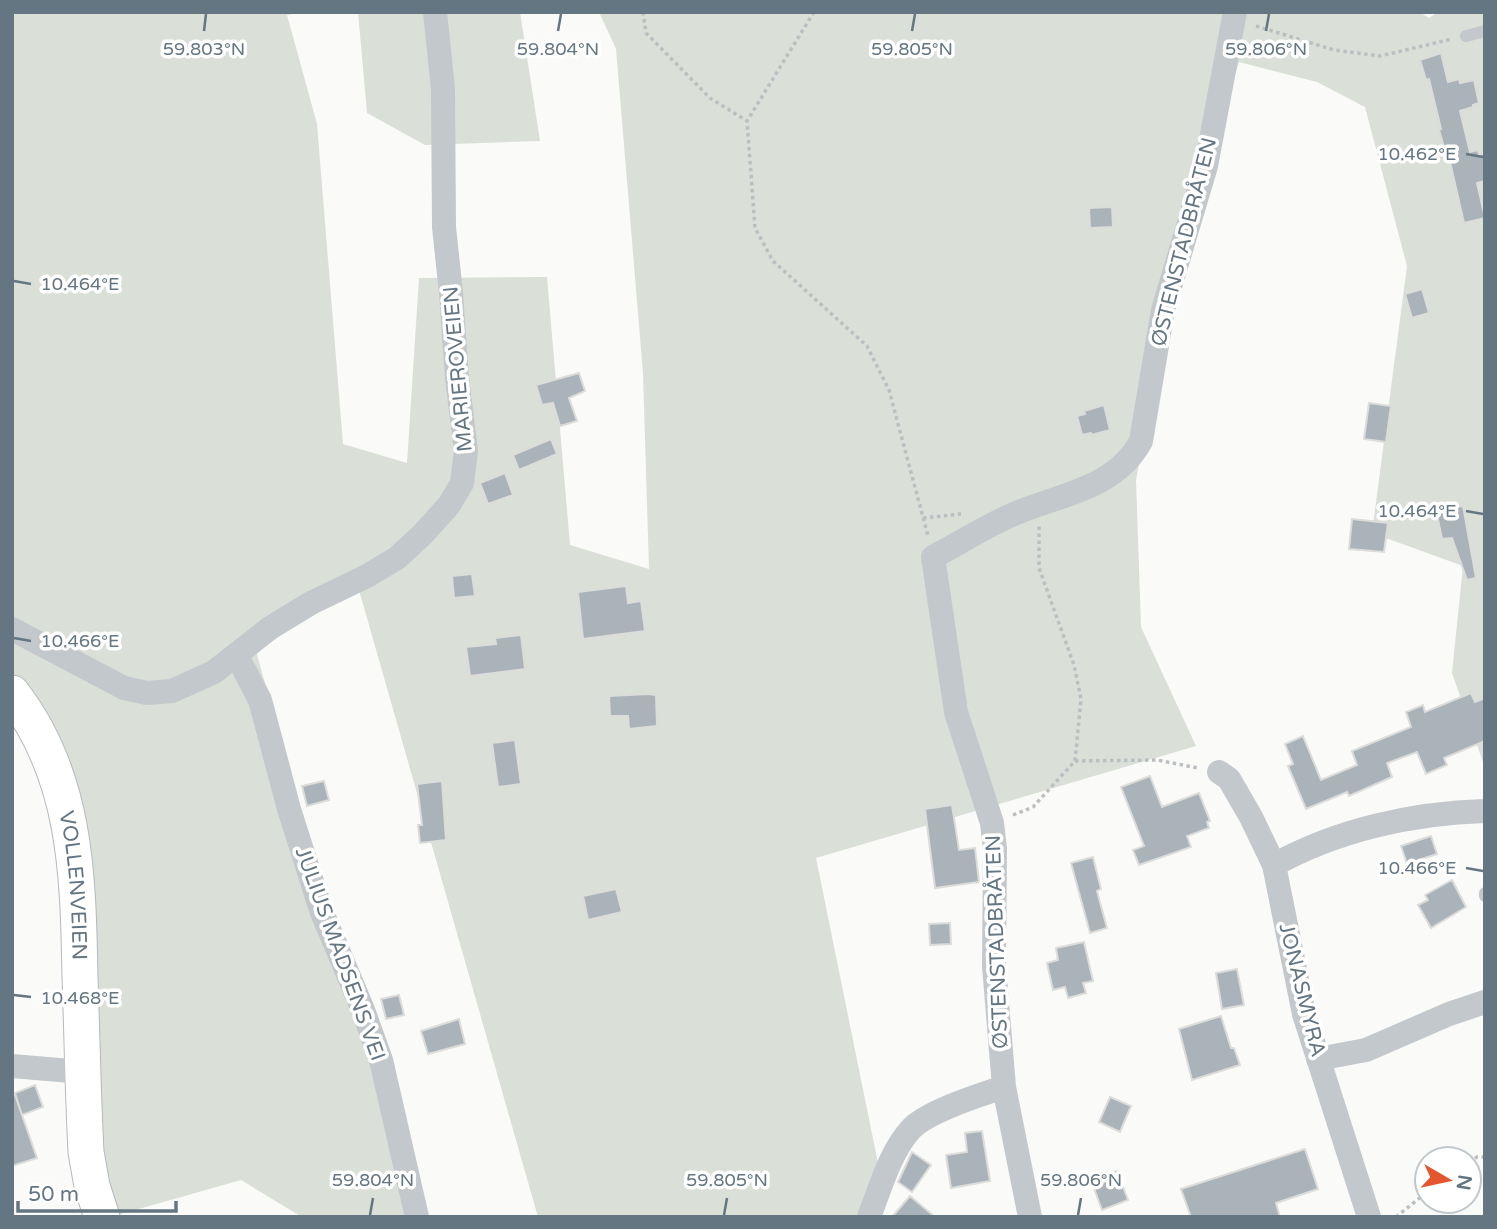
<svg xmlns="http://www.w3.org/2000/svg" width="1497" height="1229" font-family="'Varela Round',sans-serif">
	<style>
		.green { fill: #dadfd7 }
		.building { fill: #aab3b9; stroke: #dcdcda; stroke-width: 2 }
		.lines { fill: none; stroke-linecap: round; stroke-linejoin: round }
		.secondary-casing { stroke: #b3babf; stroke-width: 37 }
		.path { stroke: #bbbfc2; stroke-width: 3.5; stroke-dasharray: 3.5 3.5; stroke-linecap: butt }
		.lane { stroke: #c3c8cc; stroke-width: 12 }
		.street { stroke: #c3c8cc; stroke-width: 24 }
		.secondary { stroke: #fff; stroke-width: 35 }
		.ticks { fill: none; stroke: #657683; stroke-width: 2.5 }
		.labels { text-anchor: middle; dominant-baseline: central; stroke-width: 7; stroke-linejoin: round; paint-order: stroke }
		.street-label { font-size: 21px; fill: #657683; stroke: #fff }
		.ticks-label { font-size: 18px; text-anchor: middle; fill: #657683; stroke: #fff; stroke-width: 7; stroke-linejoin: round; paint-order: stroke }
	</style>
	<rect width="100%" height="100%" fill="#fafaf8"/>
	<path class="green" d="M 12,12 L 302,12 L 287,15 L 317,124 L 343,444 L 407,463 L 419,278 L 547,277 L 570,545 L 649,569 L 643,373 L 616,49 L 599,12 L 1419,12 L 1429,18 L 1438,12 L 1485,12 L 1485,768 L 1452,673 L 1463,566 L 1372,533 L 1407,266 L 1365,107 L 1317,82 L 1239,62 L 1171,284 L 1136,480 L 1141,627 L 1196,746 L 816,858 L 880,1173 L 864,1217 L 538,1217 L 357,583 L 256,651 L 333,927 L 422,1217 L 302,1217 L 241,1180 L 114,1216 L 97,1151 L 47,728 L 12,672 Z
		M 358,12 L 520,12 L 540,141 L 425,145 L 367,113 Z"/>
	<path class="building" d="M 1441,53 L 1448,82 L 1459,79 L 1460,83 L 1474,80 L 1479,103 L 1473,105 L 1473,107 L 1460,111 L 1470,152 L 1478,150 L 1479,155 L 1485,153 L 1485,181 L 1477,183 L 1485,218 L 1464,223 L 1448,153 L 1446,154 L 1439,130 L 1441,129 L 1429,79 L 1426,80 L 1420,60 Z
		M 1112,207 L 1113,227 L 1090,228 L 1089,208 Z
		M 1422,289 L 1429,313 L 1412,318 L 1405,294 Z
		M 579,373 L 585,391 L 569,398 L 577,421 L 560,426 L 553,403 L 542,405 L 536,385 Z
		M 1369,403 L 1391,406 L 1386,442 L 1364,439 Z
		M 1104,405 L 1110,430 L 1091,435 L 1091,433 L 1082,435 L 1077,416 L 1085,414 L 1084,411 Z
		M 551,439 L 557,454 L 519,470 L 513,455 Z
		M 505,473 L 513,495 L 488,504 L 480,483 Z
		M 1463,506 L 1476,578 L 1467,580 L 1452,538 L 1442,539 L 1436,510 Z
		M 1352,519 L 1388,523 L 1384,552 L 1349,549 Z
		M 472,574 L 475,596 L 454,598 L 452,576 Z
		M 626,586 L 628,603 L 641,601 L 645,631 L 583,639 L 578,592 Z
		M 521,635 L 525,669 L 470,676 L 466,647 L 496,644 L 495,638 Z
		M 1471,693 L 1475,702 L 1485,698 L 1485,741 L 1444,758 L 1447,765 L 1426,774 L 1417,752 L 1387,763 L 1392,777 L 1349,796 L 1347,792 L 1306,809 L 1288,766 L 1293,764 L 1285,744 L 1303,736 L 1321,780 L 1357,765 L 1352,751 L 1411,727 L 1406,712 L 1423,705 L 1425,712 Z
		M 648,694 L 656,695 L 657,726 L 629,729 L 628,716 L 610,716 L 609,696 Z
		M 515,740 L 521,784 L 498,787 L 492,743 Z
		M 1150,776 L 1162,807 L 1199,793 L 1210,821 L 1207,822 L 1209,828 L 1187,836 L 1191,847 L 1139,865 L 1133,850 L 1144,846 L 1121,787 Z
		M 324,781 L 329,800 L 307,806 L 302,786 Z
		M 442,781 L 446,840 L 420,843 L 418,825 L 422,825 L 417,784 Z
		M 952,805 L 959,850 L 975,848 L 979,882 L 935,888 L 925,809 Z
		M 1431,836 L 1437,854 L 1407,864 L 1401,846 Z
		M 1093,857 L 1101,889 L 1097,891 L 1107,928 L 1090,933 L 1071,863 Z
		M 1452,880 L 1466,907 L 1431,928 L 1418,905 L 1428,900 L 1425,895 Z
		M 616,889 L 622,912 L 588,920 L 583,896 Z
		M 950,923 L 951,944 L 930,945 L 929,924 Z
		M 1084,942 L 1093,981 L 1083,983 L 1086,993 L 1068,998 L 1065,987 L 1053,990 L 1047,963 L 1058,960 L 1056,948 Z
		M 1237,969 L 1244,1005 L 1222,1009 L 1216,973 Z
		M 399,995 L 404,1015 L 386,1019 L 381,999 Z
		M 1221,1016 L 1231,1048 L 1234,1048 L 1240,1065 L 1192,1080 L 1179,1029 Z
		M 459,1019 L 465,1044 L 428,1054 L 421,1031 Z
		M 35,1085 L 43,1107 L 22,1115 L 15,1093 Z
		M 15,1095 L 37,1158 L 12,1166 L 12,1096 Z
		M 1110,1097 L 1131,1106 L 1120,1132 L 1099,1122 Z
		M 982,1131 L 990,1181 L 951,1188 L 946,1155 L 967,1152 L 965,1133 Z
		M 1305,1149 L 1318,1189 L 1276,1203 L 1280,1217 L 1191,1217 L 1181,1189 Z
		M 912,1152 L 931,1165 L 912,1192 L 898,1182 Z
		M 1117,1171 L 1128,1200 L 1102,1210 L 1091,1180 Z
		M 910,1196 L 935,1217 L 892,1217 Z"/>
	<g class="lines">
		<defs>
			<g id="secondary">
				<path id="s1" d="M 12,693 C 77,777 78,876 80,977 C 82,1035 83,1094 86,1152 L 92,1186 L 102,1217"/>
			</g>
		</defs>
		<use href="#secondary" class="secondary-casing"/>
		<path class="path" d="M 643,12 L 646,33 L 710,98 L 747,121
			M 814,12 L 747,121 L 755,228 L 773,261 L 867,346 L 889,390 L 928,536
			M 1256,26 L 1334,50 L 1380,56 L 1452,39
			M 923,518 L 961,514
			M 1075,761 L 1157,760 L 1198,768
			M 1013,815 L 1033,807 L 1075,761 L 1081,699 L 1074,665 L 1039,568 L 1039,526
			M 1469,1162 L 1477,1157 L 1485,1157
			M 1396,1217 L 1427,1192"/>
		<path class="lane" d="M 1466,36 L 1485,31
			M 1485,893 L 1485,896"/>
		<path class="street" d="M 12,629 L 124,688 L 147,693 L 172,691 L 214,672 L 270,628 L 311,603 L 367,576 L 397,558 L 423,534 L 449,505 L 462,483 L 466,451 L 457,378 L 451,293 L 444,227 L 443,89 L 435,12
			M 237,656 L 260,700 L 289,809 L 321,910 L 363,1010 L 381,1060 L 417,1217
			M 1219,772 L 1229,779 L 1251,817 L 1274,865 L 1304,1014 L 1369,1217
			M 1274,865 C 1337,830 1413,813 1485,811
			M 1318,1059 L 1366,1050 L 1449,1014 L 1485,1002
			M 12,1066 L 83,1072
			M 869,1217 C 880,1189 890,1152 911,1129 C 928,1111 980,1095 1004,1087
			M 1030,1217 L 1004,1087 L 994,966 L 995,849 L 992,823 L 956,712 L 933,557 C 960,543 986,526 1014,514 C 1061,494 1115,489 1141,441 L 1163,310 L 1206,166 L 1235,12"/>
		<use href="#secondary" class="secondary"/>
	</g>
	<path class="ticks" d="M 204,31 L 206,14M 558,31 L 561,14M 912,31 L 915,14M 1266,31 L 1269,14M 1466,154 L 1483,157M 14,281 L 31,284M 1466,511 L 1483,514M 14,638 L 31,641M 1466,868 L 1483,871M 14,995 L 31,997M 370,1215 L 373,1198M 724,1215 L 727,1198M 1078,1215 L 1081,1198"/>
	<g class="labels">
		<g class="street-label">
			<text transform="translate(1184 242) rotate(-76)">ØSTENSTADBRÅTEN</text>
			<text transform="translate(458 369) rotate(-95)">MARIEROVEIEN</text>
			<text stroke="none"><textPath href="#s1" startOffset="206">VOLLENVEIEN</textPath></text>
			<text transform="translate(997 942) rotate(-92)">ØSTENSTADBRÅTEN</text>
			<text transform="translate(340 954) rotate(70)">JULIUS MADSENS VEI</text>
			<text transform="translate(1302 990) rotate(76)">JONASMYRA</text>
		</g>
	</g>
	<g class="ticks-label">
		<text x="204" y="55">59.803°N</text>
		<text x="558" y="55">59.804°N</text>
		<text x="912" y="55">59.805°N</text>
		<text x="1266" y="55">59.806°N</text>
		<text x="1417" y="160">10.462°E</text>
		<text x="80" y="290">10.464°E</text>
		<text x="1417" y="517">10.464°E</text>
		<text x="80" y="647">10.466°E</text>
		<text x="1417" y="874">10.466°E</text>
		<text x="80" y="1004">10.468°E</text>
		<text x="373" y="1186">59.804°N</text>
		<text x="727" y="1186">59.805°N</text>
		<text x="1081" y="1186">59.806°N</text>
	</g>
	<rect width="1497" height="1229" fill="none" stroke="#657683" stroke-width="28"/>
	<g transform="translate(1448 1180) rotate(99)"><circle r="33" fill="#ffffff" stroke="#c1c8cd" stroke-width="2"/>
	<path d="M0-5L12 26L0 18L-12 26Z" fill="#e4572e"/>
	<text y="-10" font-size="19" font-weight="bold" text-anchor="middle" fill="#657683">N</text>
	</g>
	<path d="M18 1201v10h158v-10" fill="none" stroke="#657683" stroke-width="3.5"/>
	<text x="28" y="1201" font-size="21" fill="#657683" stroke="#ffffff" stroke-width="5" paint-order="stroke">50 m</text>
</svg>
